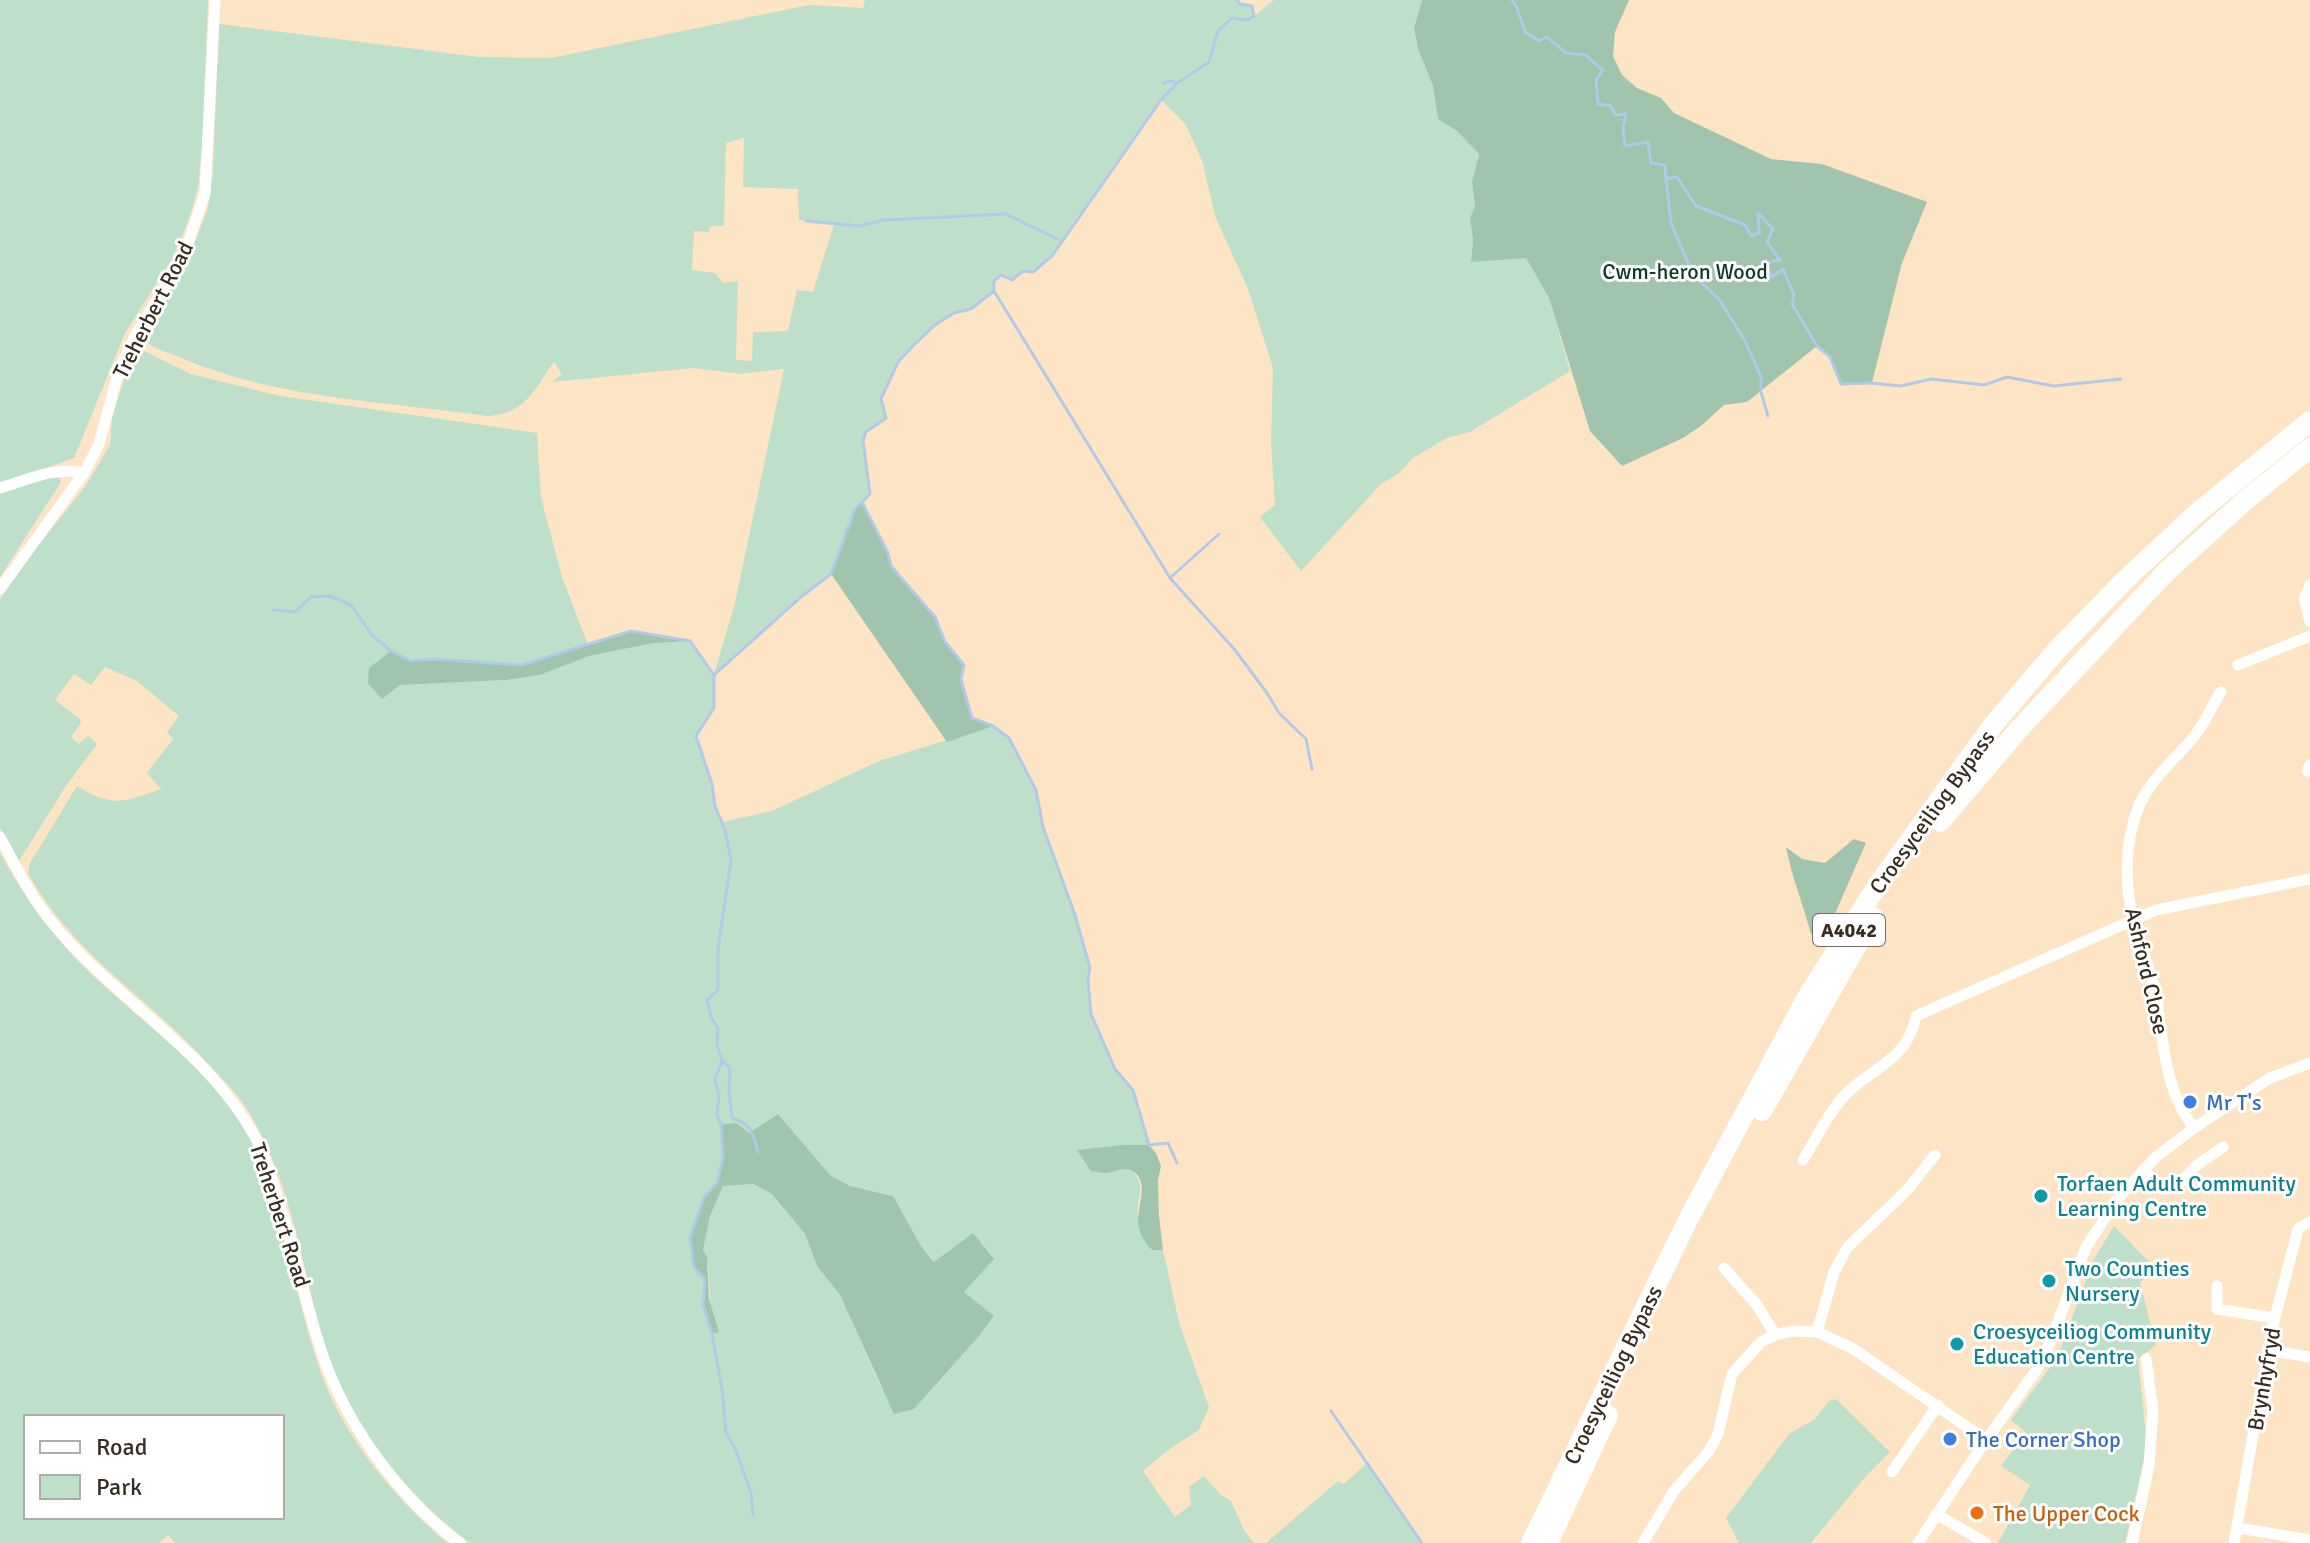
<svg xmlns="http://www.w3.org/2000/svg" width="2310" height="1543" font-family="Signika,sans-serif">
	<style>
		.green { fill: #bedfca; fill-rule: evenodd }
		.forest { fill: #a0c4ae }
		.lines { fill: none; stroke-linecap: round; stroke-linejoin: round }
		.stream { stroke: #b2cae8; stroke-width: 3 }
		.street { stroke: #fff; stroke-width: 11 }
		.highway { stroke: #fff; stroke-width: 20 }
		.shop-dot { fill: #3f7fe0; stroke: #fff; stroke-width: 3 }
		.culture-dot { fill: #0f9aa8; stroke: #fff; stroke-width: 3 }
		.food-dot { fill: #e8710a; stroke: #fff; stroke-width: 3 }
		.labels { text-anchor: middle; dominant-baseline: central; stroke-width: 6; stroke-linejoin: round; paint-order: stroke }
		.shield { fill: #fff; stroke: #736c64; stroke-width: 2 }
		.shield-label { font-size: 20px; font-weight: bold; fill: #372d21 }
		.park-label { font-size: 22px; fill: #0e3c26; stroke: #fff }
		.street-label { font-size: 22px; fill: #372d21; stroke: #fff }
		.shop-label { font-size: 22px; fill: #366cbe; stroke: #fff; text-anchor: start }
		.culture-label { font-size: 22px; fill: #0d838f; stroke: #fff; text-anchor: start }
		.food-label { font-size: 22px; fill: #c56008; stroke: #fff; text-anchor: start }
	</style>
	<rect width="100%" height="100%" fill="#fde4c5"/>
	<path class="green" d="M 0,0 L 208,0 L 202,145 L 198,188 L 189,219 L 172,259 L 125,333 L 74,458 L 0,484 Z
		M 865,0 L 1237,0 L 1240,4 L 1252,6 L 1255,15 L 1274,0 L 1422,0 L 1414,29 L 1418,49 L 1433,86 L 1438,119 L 1457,131 L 1479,154 L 1472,182 L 1475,206 L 1470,218 L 1473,240 L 1471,261 L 1526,258 L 1549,298 L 1570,371 L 1470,432 L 1447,438 L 1413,458 L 1398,474 L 1381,484 L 1301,571 L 1260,517 L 1275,505 L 1271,443 L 1273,368 L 1248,289 L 1215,216 L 1202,160 L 1185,123 L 1161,100 L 1113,166 L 1052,256 L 1033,272 L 1023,271 L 1012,280 L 1001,275 L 994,281 L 994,291 L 971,309 L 954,313 L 935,325 L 913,346 L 898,362 L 881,399 L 886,418 L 866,432 L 863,440 L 870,494 L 855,509 L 831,574 L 801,597 L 714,675 L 714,708 L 696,736 L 712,784 L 715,806 L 722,822 L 772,811 L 879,761 L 993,726 L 1009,738 L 1036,790 L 1043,827 L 1075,915 L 1090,968 L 1088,980 L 1091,1014 L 1115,1069 L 1133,1090 L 1149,1145 L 1077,1150 L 1105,1173 L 1120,1168 L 1134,1172 C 1147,1190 1135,1200 1138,1218 C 1140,1228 1147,1240 1151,1250 L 1163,1250 L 1180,1326 L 1209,1407 L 1199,1430 L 1171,1448 L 1143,1471 L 1175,1517 L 1191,1505 L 1189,1487 L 1204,1476 L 1221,1495 L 1231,1501 L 1244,1530 L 1254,1543 L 470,1543 C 401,1491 340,1412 319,1327 C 301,1254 287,1174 247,1109 C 238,1095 226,1083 215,1071 C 154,1001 74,957 28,873 L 30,863 L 77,786 C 112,808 124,802 161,789 L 147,773 L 173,739 L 167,732 L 179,716 L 137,681 L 105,667 L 91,685 L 74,674 L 55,700 L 80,719 L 81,723 L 71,737 L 79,744 L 88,736 L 97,744 L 66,786 L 19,861 L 0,828 L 0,599 L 28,558 L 85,487 L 110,445 L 112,418 L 133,351 L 142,350 L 191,374 L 280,396 L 537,433 L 541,497 L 562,577 L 588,645 L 521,665 L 433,659 L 411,661 L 400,685 L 506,680 L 540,675 L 589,656 L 654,643 L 690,641 L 714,674 L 735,603 L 784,369 L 740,374 L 694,368 L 552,382 L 562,374 L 554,362 C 532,392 527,413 487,416 C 385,401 276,399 179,357 C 167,352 151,348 141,338 L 187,263 L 208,208 L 213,172 L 219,24 L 479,57 L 551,58 L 809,5 L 863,8 ZM 744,138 L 743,187 L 798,189 L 799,220 L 834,224 L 813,292 L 797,290 L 788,331 L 753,332 L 752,361 L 736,360 L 738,281 L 723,283 L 715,273 L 692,270 L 694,231 L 709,232 L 710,226 L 724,226 L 726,143 ZM 778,1114 L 830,1175 L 850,1186 L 893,1196 L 921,1246 L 935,1262 L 974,1234 L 964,1292 L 994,1316 L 979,1336 L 914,1409 L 880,1385 L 840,1295 L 817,1266 L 805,1234 L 772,1194 L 753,1184 L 723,1186 L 710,1216 L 703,1250 L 708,1265 L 712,1333 L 703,1304 L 705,1279 L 690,1238 L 704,1197 L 717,1183 L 723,1157 L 721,1125 L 748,1134 Z
		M 58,475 L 61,482 L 0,577 L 0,493 Z
		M 0,853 C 22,893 47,928 78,961 C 131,1015 198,1058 241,1122 C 258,1148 265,1183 275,1212 C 294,1268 303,1326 324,1381 C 348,1443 397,1500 447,1543 L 175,1543 L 168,1535 L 159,1543 L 0,1543 ZM 26,1417 L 282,1417 L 282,1517 L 26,1517 Z
		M 2114,1226 L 2154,1267 L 2140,1283 L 2156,1345 L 2138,1359 L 2147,1445 L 2125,1543 L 1998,1543 L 2030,1485 L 2001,1466 L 2026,1432 L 2011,1420 L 2057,1358 L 2094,1259 Z
		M 1836,1399 L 1890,1452 L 1866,1476 L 1811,1543 L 1739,1543 L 1726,1518 L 1789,1434 L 1815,1419 L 1829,1401 Z
		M 1366,1464 L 1422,1543 L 1266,1543 L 1338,1481 L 1344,1484 Z"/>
	<path class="forest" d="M 1422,0 L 1629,0 L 1615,32 L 1613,56 L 1622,75 L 1637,88 L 1661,98 L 1674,113 L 1771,159 L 1822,164 L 1927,202 L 1902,263 L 1872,383 L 1841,384 L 1830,357 L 1817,346 L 1747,402 L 1724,405 L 1702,425 L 1683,438 L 1622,466 L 1590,431 L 1549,298 L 1526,258 L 1471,262 L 1473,240 L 1470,218 L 1475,206 L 1472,182 L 1479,154 L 1457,131 L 1438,119 L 1433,86 L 1418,49 L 1414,28 Z
		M 862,502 L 888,553 L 891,566 L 935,617 L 945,642 L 964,665 L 961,680 L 972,717 L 993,726 L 947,742 L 831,574 L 855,509 Z
		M 631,632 L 690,641 L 654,643 L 589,656 L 540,675 L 506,680 L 400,685 L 382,699 L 368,683 L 369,668 L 391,651 L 411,661 L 433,659 L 521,665 Z
		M 1854,839 L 1866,843 L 1826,934 L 1811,934 C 1803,904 1792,878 1786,847 L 1802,859 L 1825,863 Z
		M 778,1114 L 830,1175 L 850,1186 L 893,1196 L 921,1246 L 934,1262 L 973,1233 L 994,1259 L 964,1292 L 994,1316 L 979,1336 L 914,1409 L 894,1414 L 840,1295 L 817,1266 L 805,1234 L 772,1194 L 753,1184 L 723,1186 L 710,1216 L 703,1250 L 707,1257 L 709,1299 L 719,1332 L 712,1334 L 703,1304 L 705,1279 L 694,1268 L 690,1238 L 704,1197 L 717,1183 L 723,1157 L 721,1125 L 736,1123 L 749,1133 Z
		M 1123,1145 L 1149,1145 L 1156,1153 L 1161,1166 L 1158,1180 L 1159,1216 L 1163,1250 L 1152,1250 C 1146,1244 1141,1236 1139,1228 C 1134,1212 1151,1184 1134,1172 C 1124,1165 1114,1173 1104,1173 C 1099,1173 1095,1171 1091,1171 L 1077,1150 Z"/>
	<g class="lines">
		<path class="stream" d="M 1512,0 L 1517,8 L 1525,32 L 1539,41 L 1547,37 L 1566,53 L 1585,55 L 1603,70 L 1596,80 L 1598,104 L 1611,106 L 1615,115 L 1626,114 L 1623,128 L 1625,146 L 1648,142 L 1651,163 L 1665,165 L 1666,179 L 1677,177 L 1696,206 L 1745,225 L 1751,236 L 1759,233 L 1758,213 L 1773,229 L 1767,242 L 1780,260 L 1766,263 L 1772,277 L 1783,269 L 1794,295 L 1792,304 L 1817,346 L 1830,357 L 1841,384 L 1872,383 L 1900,386 L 1932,379 L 1984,385 L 2007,377 L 2054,386 L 2121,379
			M 1164,83 L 1170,81 L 1177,83
			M 1666,179 L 1671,223 L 1693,275 L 1719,299 L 1745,341 L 1761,377 L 1761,392 L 1768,416
			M 806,221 L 859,226 L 884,220 L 1006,214 L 1059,240
			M 994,291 L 1170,578 L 1235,650 L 1267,693 L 1279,713 L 1306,739 L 1312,769
			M 862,502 L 888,553 L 891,566 L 935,617 L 945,642 L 964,665 L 961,680 L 972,718 L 993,726 L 1009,738 L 1036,790 L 1043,827 L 1075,915 L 1090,968 L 1088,980 L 1091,1014 L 1115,1069 L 1133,1090 L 1149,1145 L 1168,1143 L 1177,1163
			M 1171,577 L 1219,534
			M 274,610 L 295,612 L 311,597 L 330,596 L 351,605 L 372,635 L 391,651 L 411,661 L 432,659 L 521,665 L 631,631 L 690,641 L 714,675
			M 722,1061 L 730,1068 L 729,1092 L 732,1118 C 753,1125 752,1132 758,1152
			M 1331,1411 L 1422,1543
			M 753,1515 L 751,1493 L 735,1448 L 726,1433 L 722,1389 L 712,1334 L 703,1304 L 705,1279 L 694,1268 L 690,1238 L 704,1197 L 717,1183 L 723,1157 L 721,1125 L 717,1115 L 719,1096 L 715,1079 L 722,1061 L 717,1044 L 718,1029 L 711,1017 L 707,1000 L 718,990 L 718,949 L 731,860 L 725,830 L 715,806 L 712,784 L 696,736 L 714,708 L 714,675 L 801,597 L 831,574 L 855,509 L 870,494 L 863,440 L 866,432 L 886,418 L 881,399 L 898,362 L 913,346 L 935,325 L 954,313 L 971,309 L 994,291 L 994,281 L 1001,275 L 1012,280 L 1023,271 L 1033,272 L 1052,256 L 1161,100 L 1177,83 L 1209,62 L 1218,31 L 1232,18 L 1248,20 L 1254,16 L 1252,6 L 1240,4 L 1237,0"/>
		<path class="street" d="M 0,488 C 27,480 55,466 84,473
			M 2310,585 L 2304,598 L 2310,622
			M 0,589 L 84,473 L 99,444 L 119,370 L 135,336 L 184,255 L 205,193 L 215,0
			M 2238,665 L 2310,636
			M 2307,771 L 2310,765
			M 0,837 C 16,867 32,899 54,925 C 116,1000 206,1049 254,1135 C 267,1157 273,1185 281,1209 C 299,1262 308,1319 329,1372 C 354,1434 405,1504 460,1543
			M 2194,1128 C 2165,1091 2164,1046 2157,1001 C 2153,972 2139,947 2133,919 C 2123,877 2124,820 2152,784 C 2165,766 2183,751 2196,734 C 2206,721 2212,705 2221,692
			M 1803,1160 C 1816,1139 1827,1115 1843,1097 C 1870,1068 1908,1061 1916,1016 L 2156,910 L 2310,879
			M 2143,1170 L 2162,1189 C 2180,1189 2183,1178 2195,1167 C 2203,1160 2214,1154 2223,1147
			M 1724,1268 L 1757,1305 L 1775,1335
			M 2217,1286 L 2217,1309 L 2274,1318
			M 1817,1332 L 1834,1272 L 1847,1248 L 1908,1189 L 1935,1155
			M 2268,1350 L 2310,1357
			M 1892,1472 L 1938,1405
			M 1936,1514 L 1986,1543
			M 2239,1528 L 2310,1540
			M 1643,1543 L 1674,1491 L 1709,1451 L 1718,1434 L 1732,1374 L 1761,1342 L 1775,1335 L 1791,1331 L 1817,1332 L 1852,1348 L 1986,1440
			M 1918,1543 L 1986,1440 L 2036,1371 L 2051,1341 L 2086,1247 L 2119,1197 L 2156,1157 L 2194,1128 L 2270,1078 L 2310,1063
			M 2132,1543 L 2149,1466 L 2153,1410 L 2146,1359
			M 2234,1543 L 2271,1333 L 2298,1229 L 2310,1222"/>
		<path class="highway" d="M 1940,822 L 2020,728 L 2167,571 L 2247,499 L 2310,448
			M 1762,1111 L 1873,917
			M 1531,1543 L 1689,1218 L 1806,999 L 1877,886 L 1993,725 L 2057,650 L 2125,580 L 2197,513 L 2310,421
			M 1548,1543 L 1608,1415"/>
	</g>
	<g class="shop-dot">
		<circle cx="2190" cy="1102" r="8"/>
		<circle cx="1950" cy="1439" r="8"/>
	</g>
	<g class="culture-dot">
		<circle cx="2041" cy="1196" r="8"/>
		<circle cx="2049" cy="1281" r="8"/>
		<circle cx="1957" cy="1344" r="8"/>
	</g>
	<circle class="food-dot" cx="1977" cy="1513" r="8"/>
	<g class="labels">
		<rect class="shield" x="1813" y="914" width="72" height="32" rx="6"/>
		<g class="shield-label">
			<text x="1849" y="930">A4042</text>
		</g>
		<g class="park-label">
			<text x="1685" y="271">Cwm-heron Wood</text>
		</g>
		<g class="street-label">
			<text transform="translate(153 310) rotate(-63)">Treherbert Road</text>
			<text transform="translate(1932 812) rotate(-54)">Croesyceiliog Bypass</text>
			<text transform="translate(2147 971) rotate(77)">Ashford Close</text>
			<text transform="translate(280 1215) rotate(72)">Treherbert Road</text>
			<text transform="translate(1613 1375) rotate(-64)">Croesyceiliog Bypass</text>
			<text transform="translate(2264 1379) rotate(-80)">Brynhyfryd</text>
		</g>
		<g class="shop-label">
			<text x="2206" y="1102">Mr T's</text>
			<text x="1966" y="1439">The Corner Shop</text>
		</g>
		<g class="culture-label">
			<text x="2057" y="1183">Torfaen Adult Community<tspan x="2057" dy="25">Learning Centre</tspan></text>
			<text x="2065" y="1268">Two Counties<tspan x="2065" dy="25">Nursery</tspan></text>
			<text x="1973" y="1331">Croesyceiliog Community<tspan x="1973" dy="25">Education Centre</tspan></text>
		</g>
		<g class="food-label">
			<text x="1993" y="1513">The Upper Cock</text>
		</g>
	</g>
	<rect x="24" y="1415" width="260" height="104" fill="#ffffff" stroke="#afaba6" stroke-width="2"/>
	<rect x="40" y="1441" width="40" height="12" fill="#ffffff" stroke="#afaba6" stroke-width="2"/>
	<text x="96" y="1455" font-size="24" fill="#372d21">Road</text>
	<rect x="40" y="1475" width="40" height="24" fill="#bedfca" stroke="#afaba6" stroke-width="2"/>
	<text x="96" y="1495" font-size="24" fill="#372d21">Park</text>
</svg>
